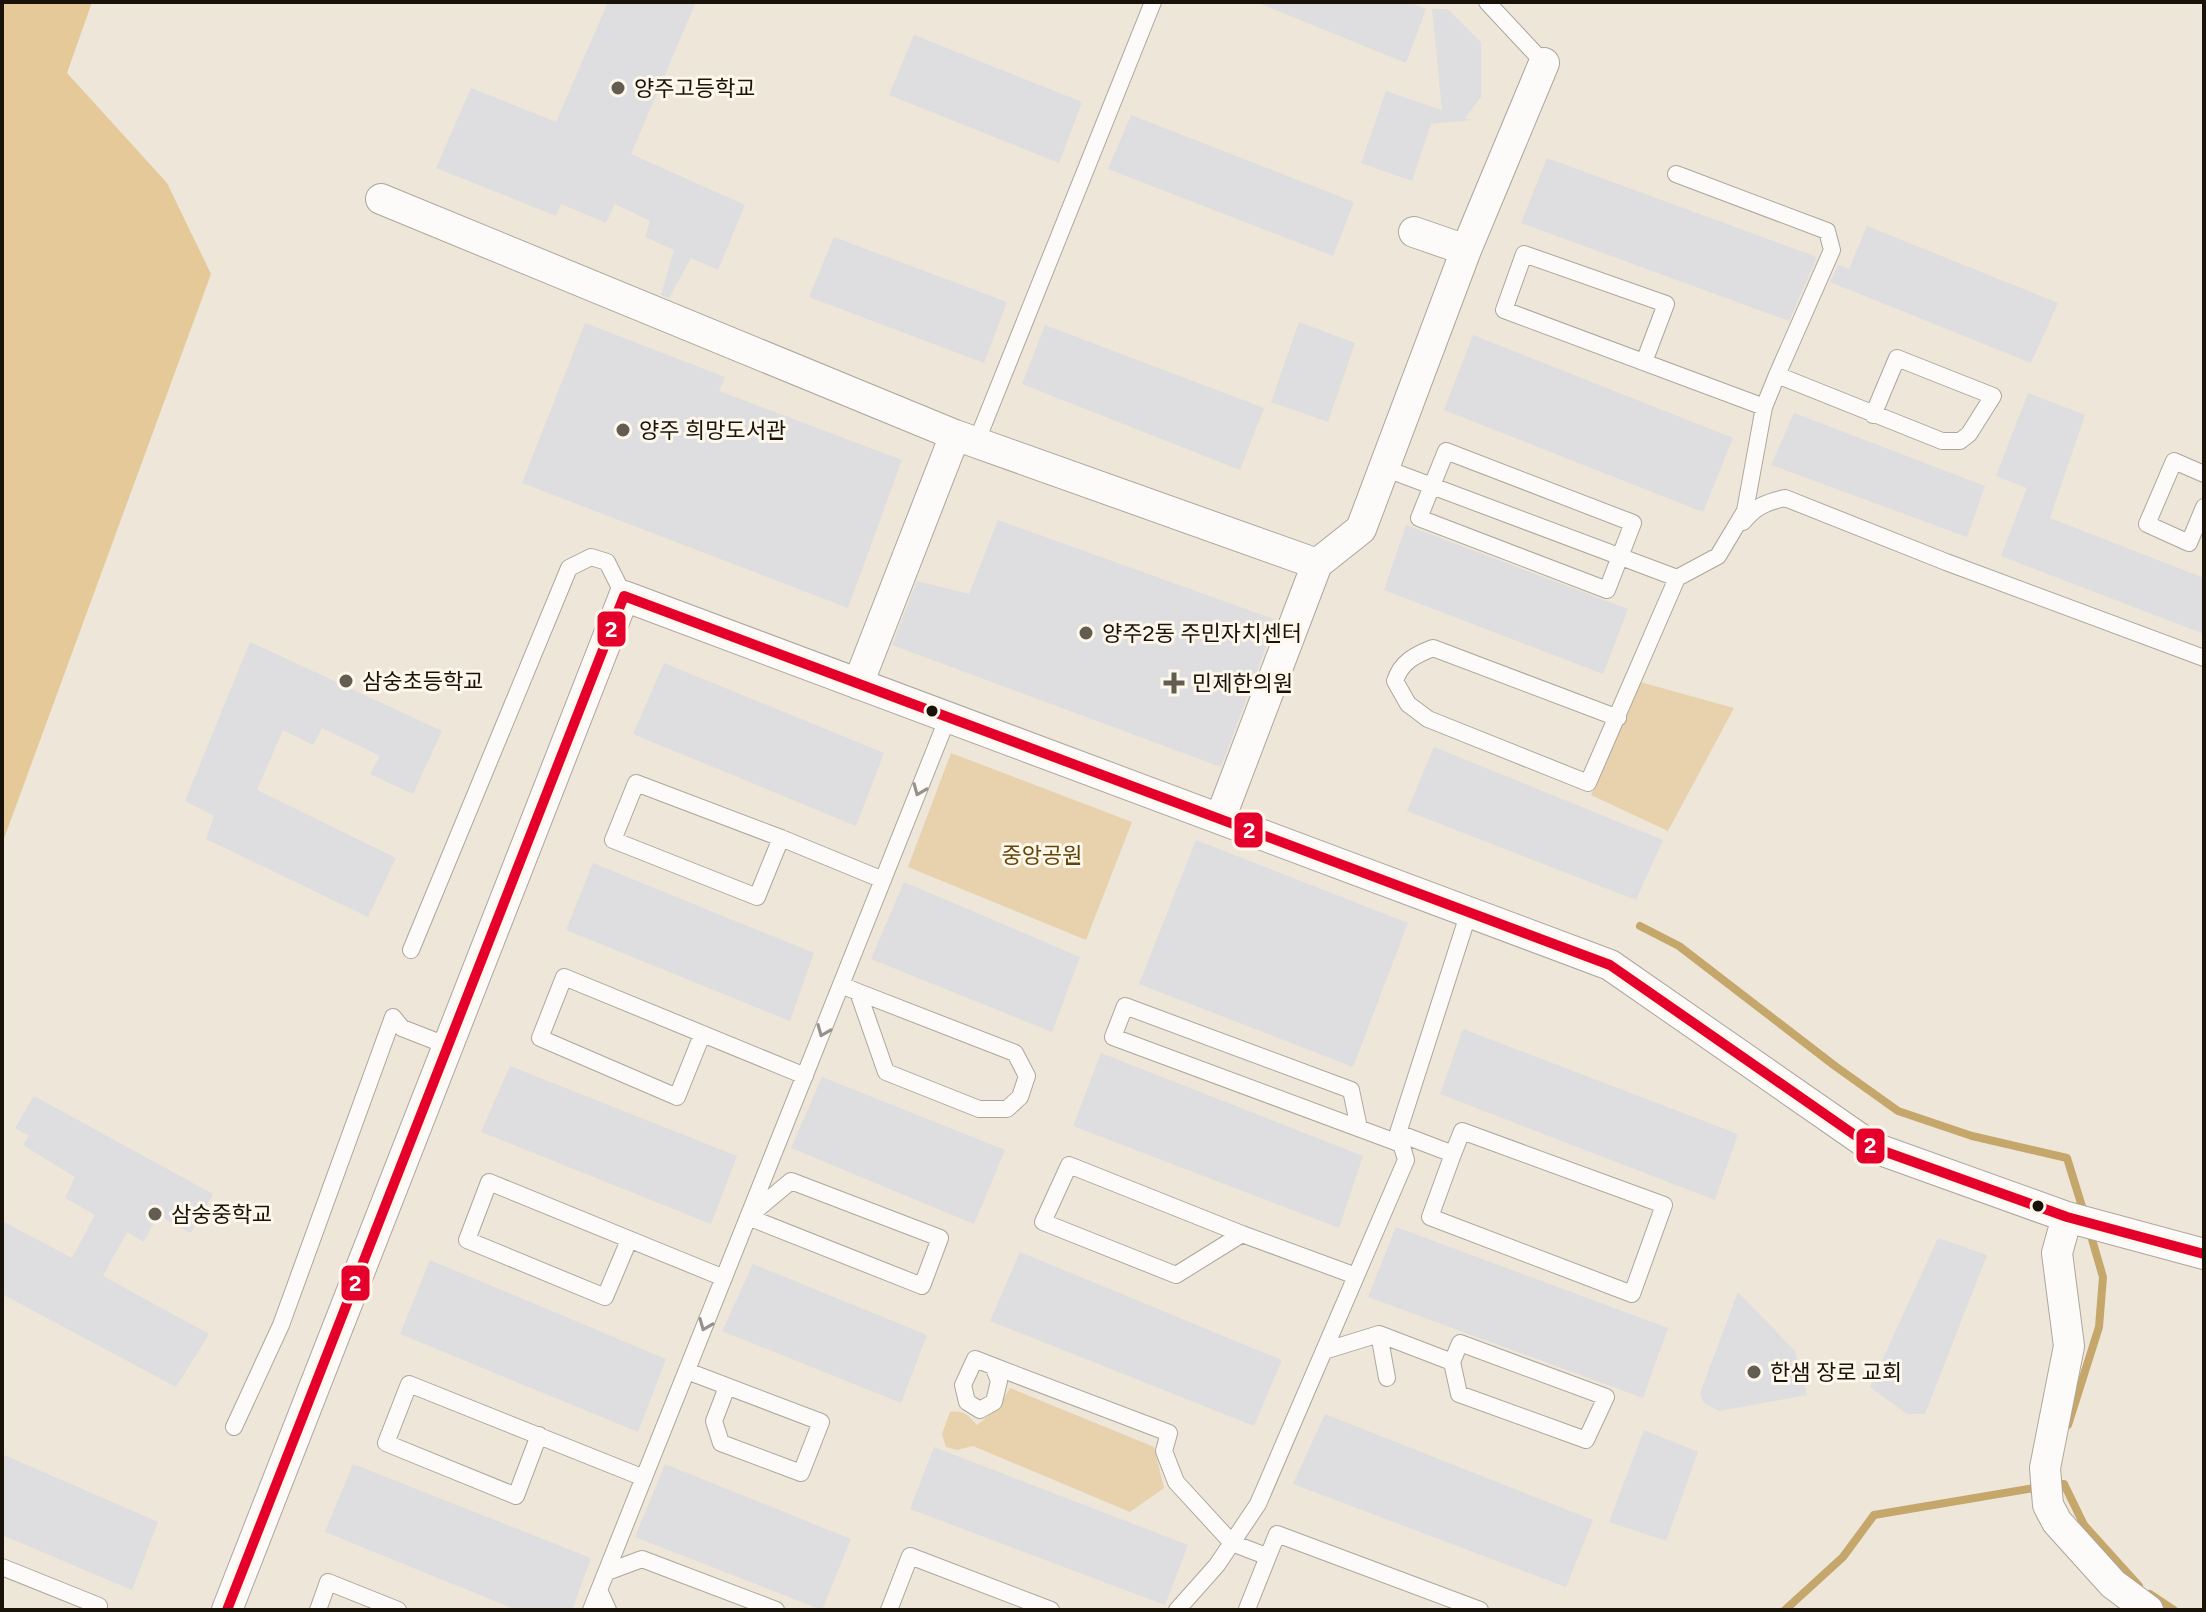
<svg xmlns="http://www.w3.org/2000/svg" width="2206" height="1612" font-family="Figtree,'Noto Sans KR',sans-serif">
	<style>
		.green { fill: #e7d2ad }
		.forest { fill: #e5c999 }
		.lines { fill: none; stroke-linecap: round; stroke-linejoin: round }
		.stream { stroke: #c5a66b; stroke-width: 8 }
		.building { fill: #dedddf }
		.service-casing { stroke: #ada69c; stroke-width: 18 }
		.minor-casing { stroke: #ada69c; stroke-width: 32 }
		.service { stroke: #fcfbf9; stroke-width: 16 }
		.minor { stroke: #fcfbf9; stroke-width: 30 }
		.bus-1-casing { stroke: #fdf7ec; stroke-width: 16 }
		.bus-1 { stroke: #e4002b; stroke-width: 10 }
		.oneway { stroke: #95928d }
		.poi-dot { fill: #635c51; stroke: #fdf7ec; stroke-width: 3 }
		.bus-dot { fill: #181209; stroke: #fdf7ec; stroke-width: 3 }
		.labels { text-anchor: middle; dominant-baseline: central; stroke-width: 6; stroke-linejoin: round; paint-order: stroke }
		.poi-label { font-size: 22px; fill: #181209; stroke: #fdf7ec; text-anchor: start }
		.park-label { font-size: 22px; fill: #634606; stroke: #fdf7ec }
		.line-badge { stroke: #fdf7ec; stroke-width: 3 }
		.badge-label { font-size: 22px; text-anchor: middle; font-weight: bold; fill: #fff }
	</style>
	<rect width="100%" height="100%" fill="#eee6d8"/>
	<path class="green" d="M 1640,682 L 1734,708 L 1668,831 L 1591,795 Z
		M 951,753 L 1132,822 L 1086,940 L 908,867 Z
		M 1010,1388 L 1154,1447 L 1164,1488 L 1130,1512 L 973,1446 L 957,1450 L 946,1447 L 942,1434 L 950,1412 C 964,1410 968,1415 977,1425 L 998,1408 Z"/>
	<path class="forest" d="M 2,2 L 92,2 L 67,73 L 167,183 L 211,274 L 2,844 Z"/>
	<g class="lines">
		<path class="stream" d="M 1640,926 L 1679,946 L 1835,1066 L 1898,1111 L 1972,1136 L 2067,1158 L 2084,1213
			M 2068,1425 L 2099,1327 L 2103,1277 L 2089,1229
			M 2053,1485 L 2064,1484 L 2084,1525 L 2139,1586
			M 2150,1594 L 2174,1610
			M 1785,1610 L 1843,1557 L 1874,1515 L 2040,1487"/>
	</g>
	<path class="building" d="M 608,2 L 696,2 L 631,154 L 745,205 L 718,270 L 691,258 L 669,298 L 661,295 L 674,250 L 645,237 L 650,221 L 615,204 L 606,223 L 561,204 L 556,216 L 436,168 L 471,88 L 556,122 Z
		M 1256,2 L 1409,2 L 1426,9 L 1406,63 Z
		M 1432,9 L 1448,9 L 1481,42 L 1481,97 L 1465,118 L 1471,120 L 1431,124 L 1412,181 L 1361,163 L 1386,91 L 1442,110 Z
		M 914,35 L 1082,102 L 1059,163 L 889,95 Z
		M 1131,115 L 1354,202 L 1333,256 L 1108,169 Z
		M 1547,158 L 1817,257 L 1789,321 L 1521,223 Z
		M 1867,226 L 2058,303 L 2031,363 L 1830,282 L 1838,265 L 1849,269 Z
		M 834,237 L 1007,302 L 984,363 L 809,297 Z
		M 1299,322 L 1355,343 L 1328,422 L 1271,402 Z
		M 585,323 L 725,377 L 719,391 L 902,460 L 848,608 L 522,483 Z
		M 1045,325 L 1264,408 L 1240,470 L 1022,384 Z
		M 1473,335 L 1733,438 L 1703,512 L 1444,410 Z
		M 2028,393 L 2085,415 L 2050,518 L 2204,578 L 2204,634 L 2001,556 L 2027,488 L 1996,476 Z
		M 1794,413 L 1985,486 L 1967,537 L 1771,465 Z
		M 998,520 L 1276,620 L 1221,767 L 892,645 L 917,581 L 969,594 Z
		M 1406,525 L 1628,609 L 1603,674 L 1384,590 Z
		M 250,642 L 442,731 L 413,794 L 370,774 L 380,756 L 322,728 L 313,745 L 283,730 L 257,790 L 396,858 L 368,917 L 206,839 L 214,816 L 185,801 Z
		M 664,663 L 884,753 L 856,826 L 633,734 Z
		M 1434,747 L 1663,840 L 1636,900 L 1407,811 Z
		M 1196,840 L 1408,923 L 1353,1067 L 1139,984 Z
		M 593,863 L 814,953 L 790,1021 L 566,930 Z
		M 904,882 L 1080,957 L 1052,1032 L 871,959 Z
		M 1463,1029 L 1738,1134 L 1715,1200 L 1440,1094 Z
		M 1101,1053 L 1363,1156 L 1339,1228 L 1073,1126 Z
		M 510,1066 L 737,1156 L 711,1224 L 481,1132 Z
		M 822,1077 L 1005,1150 L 974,1224 L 791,1148 Z
		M 34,1096 L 213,1194 L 191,1233 L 158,1215 L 144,1242 L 127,1232 L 103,1276 L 209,1334 L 176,1387 L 2,1294 L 2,1221 L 72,1258 L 95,1215 L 65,1198 L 75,1177 L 23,1145 L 29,1136 L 15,1128 Z
		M 1396,1227 L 1668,1328 L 1643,1398 L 1368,1297 Z
		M 1938,1238 L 1987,1255 L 1925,1414 L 1907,1414 L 1870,1387 Z
		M 1020,1252 L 1282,1360 L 1254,1426 L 990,1321 Z
		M 430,1260 L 666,1359 L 638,1432 L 400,1334 Z
		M 753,1264 L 927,1335 L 901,1403 L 722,1331 Z
		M 1738,1292 L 1795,1351 L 1807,1395 L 1719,1411 L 1703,1402 L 1700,1393 Z
		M 1325,1414 L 1593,1520 L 1566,1587 L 1293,1484 Z
		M 1644,1430 L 1698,1452 L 1666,1541 L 1609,1522 Z
		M 934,1447 L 1188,1545 L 1165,1605 L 910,1509 Z
		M 2,1454 L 158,1522 L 132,1590 L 2,1535 Z
		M 353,1464 L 591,1558 L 572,1610 L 517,1610 L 325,1532 Z
		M 665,1464 L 851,1539 L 822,1610 L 635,1537 Z"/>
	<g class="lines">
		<defs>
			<path id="service" d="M 1487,2 L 1544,63
				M 1676,174 L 1827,231 L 1832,250 L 1777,375
				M 1644,362 L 1666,304 L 1524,254 L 1504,310 L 1764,407
				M 976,443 L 1153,2
				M 1446,451 L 1633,523 L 1607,590 L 1419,518 Z
				M 1384,468 L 1677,578 L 1588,783 L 1428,719 L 1408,704 L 1395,681 C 1401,662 1415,655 1433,648 L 1618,718
				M 2204,474 L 2174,461 L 2147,524 L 2189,543 L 2204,507
				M 1743,522 C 1755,507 1766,502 1785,498 L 1946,562 L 2204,658
				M 1677,578 L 1718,556 L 1745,511 L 1764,407 L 1777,375 L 1942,441 L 1960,441 L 1969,434 L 1993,396 L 1897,358 L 1873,415
				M 781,838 L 636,783 L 613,840 L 757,897 L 781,838 L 883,880
				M 411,950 L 569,568 L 591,557 L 607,562 L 624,596
				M 841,985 L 858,992 L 1015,1053 L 1027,1076 L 1020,1097 L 1007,1109 L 979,1109 L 886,1072 L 858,992
				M 702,1035 L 677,1097 L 540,1038 L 564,977 L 805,1076
				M 1359,1128 L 1351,1090 L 1125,1006 L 1113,1037 L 1401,1144
				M 1398,1133 L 1453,1154 L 1430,1217 L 1632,1294 L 1664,1205 L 1462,1131 L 1453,1154
				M 791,1181 L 940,1238 L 922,1286 L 748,1217 Z
				M 1242,1234 L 1069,1165 L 1043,1222 L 1176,1275 L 1242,1234 L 1356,1276
				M 629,1240 L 605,1297 L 467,1240 L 489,1182 L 724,1278
				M 1379,1334 L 1452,1362 L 1459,1394 L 1586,1440 L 1606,1397 L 1460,1343 L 1452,1362
				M 1324,1351 L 1379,1334 L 1387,1378
				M 993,1366 L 975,1359 L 963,1385 L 967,1402 L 980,1410 L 994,1402 L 999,1381 L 993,1366 L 1169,1433 L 1164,1451 L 1176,1482 L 1232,1543 L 1266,1556
				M 687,1371 L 821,1422 L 801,1473 L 721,1443 L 714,1421 L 727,1387
				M 234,1427 L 281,1325 L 393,1017 L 402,1028 L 448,1046
				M 539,1435 L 516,1496 L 386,1443 L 409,1384 L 644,1478
				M 2,1567 L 99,1606 L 97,1610
				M 607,1572 L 642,1559 L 776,1610
				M 599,1590 L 608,1610
				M 318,1610 L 328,1582 L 398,1610
				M 591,1610 L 948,717
				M 889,1610 L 910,1556 L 1051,1610
				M 1177,1610 L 1217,1565 L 1258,1504 L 1406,1160 L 1398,1133 L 1469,912
				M 1249,1610 L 1247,1609 L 1277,1534 L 1480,1610"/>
			<path id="minor" d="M 381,199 L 955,435 L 1317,564 L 1220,819
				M 1414,232 L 1466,250
				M 1317,564 L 1361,529 L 1466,250 L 1544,63
				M 858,684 L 955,435
				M 2067,1217 L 2057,1253 L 2069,1346 L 2045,1468 L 2048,1505 L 2057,1522 L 2113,1584 L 2148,1610
				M 227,1610 L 624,596 L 1610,965 L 1872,1147 L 2067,1217 L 2204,1254"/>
		</defs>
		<use href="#service" class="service-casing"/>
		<use href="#minor" class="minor-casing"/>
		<use href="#service" class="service"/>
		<use href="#minor" class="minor"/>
		<defs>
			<path id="bus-1" d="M 227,1610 L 624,596 L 1610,965 L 1872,1147 L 2067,1217 L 2204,1254"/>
		</defs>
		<use href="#bus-1" class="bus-1-casing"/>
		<use href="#bus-1" class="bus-1"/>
	</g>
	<defs><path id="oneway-chevron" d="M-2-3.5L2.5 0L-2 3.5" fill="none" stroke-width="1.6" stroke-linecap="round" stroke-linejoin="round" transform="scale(2)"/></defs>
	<g class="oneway">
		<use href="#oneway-chevron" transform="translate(919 790) rotate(112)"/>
		<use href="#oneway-chevron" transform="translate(823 1031) rotate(112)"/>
		<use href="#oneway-chevron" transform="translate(705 1325) rotate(112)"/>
	</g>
	<g class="poi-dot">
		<circle cx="618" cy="88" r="8"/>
		<circle cx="623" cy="430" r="8"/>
		<circle cx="1086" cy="633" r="8"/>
		<circle cx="346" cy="681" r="8"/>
		<path d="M1170 671h8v8h8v8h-8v8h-8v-8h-8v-8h8z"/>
		<circle cx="155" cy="1214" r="8"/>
		<circle cx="1754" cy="1372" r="8"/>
	</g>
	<g class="bus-dot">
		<circle cx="932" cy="711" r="7"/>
		<circle cx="2038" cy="1206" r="7"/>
	</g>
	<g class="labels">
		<g class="poi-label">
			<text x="634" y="88">양주고등학교</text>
			<text x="639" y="430">양주 희망도서관</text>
			<text x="1102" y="633">양주2동 주민자치센터</text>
			<text x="362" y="681">삼숭초등학교</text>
			<text x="1192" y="683">민제한의원</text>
			<text x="171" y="1214">삼숭중학교</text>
			<text x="1770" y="1372">한샘 장로 교회</text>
		</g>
		<g class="park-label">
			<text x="1042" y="855">중앙공원</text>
		</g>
	</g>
	<g class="line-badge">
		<rect x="596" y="610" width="31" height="38" rx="8" fill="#e4002b"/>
		<rect x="1233" y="811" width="31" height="38" rx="8" fill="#e4002b"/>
		<rect x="1855" y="1127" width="31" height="38" rx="8" fill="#e4002b"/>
		<rect x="340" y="1264" width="31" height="38" rx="8" fill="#e4002b"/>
	</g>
	<g class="badge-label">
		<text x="611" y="637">2</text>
		<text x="1249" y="838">2</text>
		<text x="1870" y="1153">2</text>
		<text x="355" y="1291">2</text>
	</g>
	<rect width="2206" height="1612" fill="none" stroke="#181209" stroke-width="8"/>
</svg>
